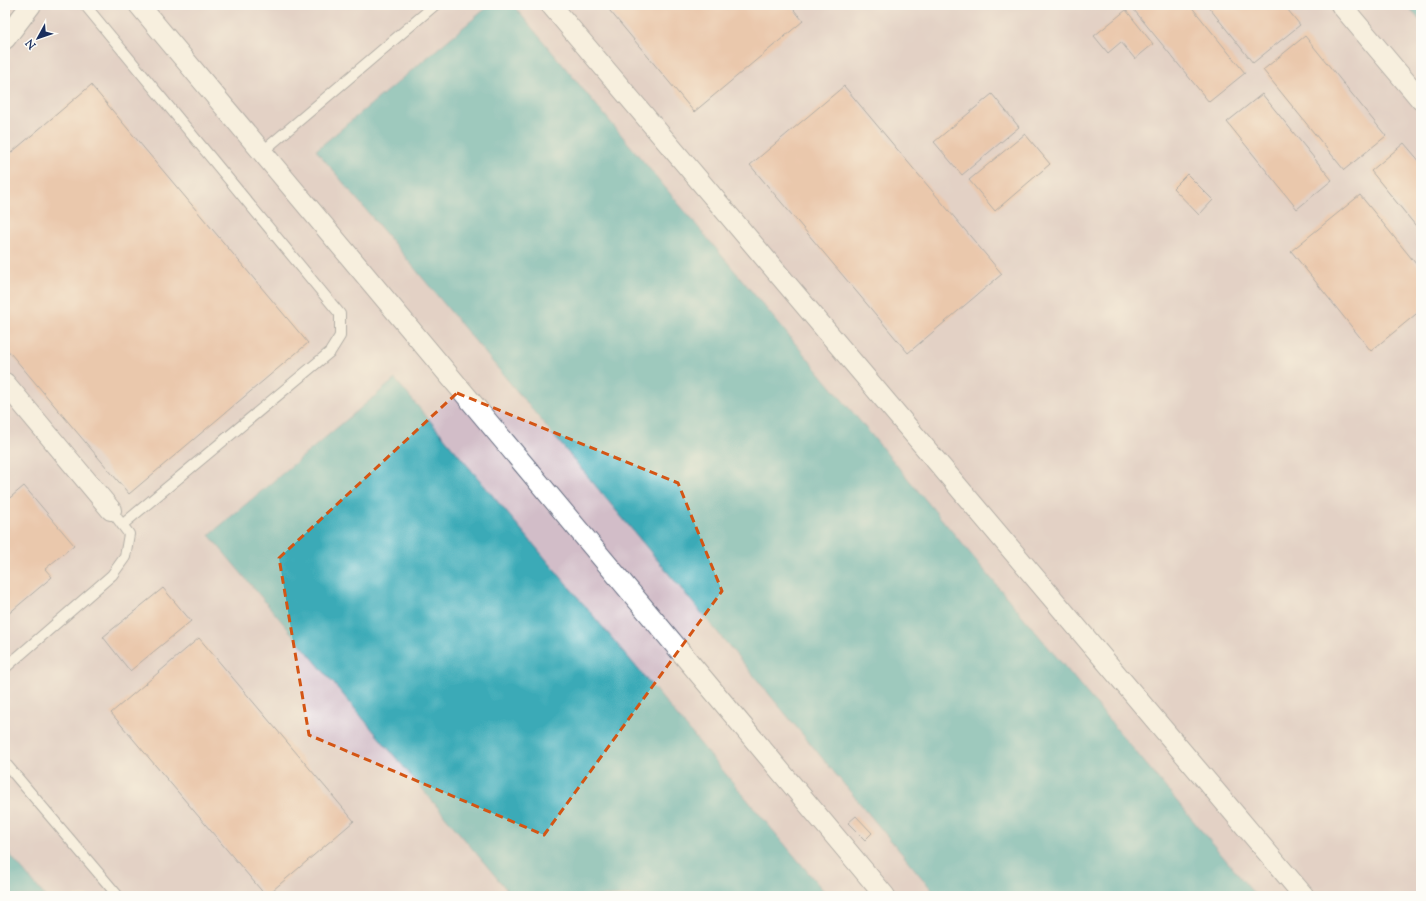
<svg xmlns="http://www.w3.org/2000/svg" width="1426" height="901" font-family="'Sorts Mill Goudy',serif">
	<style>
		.industrial { fill: #d2bdc8 }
		.water { fill: #3aaab7; stroke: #2a6c8a }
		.building { fill: #e3a891 }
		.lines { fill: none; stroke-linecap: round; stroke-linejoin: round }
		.lane-casing { stroke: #666d81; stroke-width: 12 }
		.street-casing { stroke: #666d81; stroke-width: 22 }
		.lane { stroke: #fff; stroke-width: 10 }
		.street { stroke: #fff; stroke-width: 20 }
		.marked { fill: none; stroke: #d45514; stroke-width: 3; stroke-dasharray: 8 5; stroke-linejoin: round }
	</style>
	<rect width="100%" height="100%" fill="#fdfcf7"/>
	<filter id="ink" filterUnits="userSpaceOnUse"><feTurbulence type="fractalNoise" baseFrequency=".025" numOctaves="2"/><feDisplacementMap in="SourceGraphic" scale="8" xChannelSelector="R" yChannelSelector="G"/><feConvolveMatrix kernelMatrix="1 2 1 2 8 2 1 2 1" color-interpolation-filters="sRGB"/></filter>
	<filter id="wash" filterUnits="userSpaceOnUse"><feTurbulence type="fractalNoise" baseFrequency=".012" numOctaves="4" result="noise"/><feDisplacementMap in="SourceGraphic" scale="16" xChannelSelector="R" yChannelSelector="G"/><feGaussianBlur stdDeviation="0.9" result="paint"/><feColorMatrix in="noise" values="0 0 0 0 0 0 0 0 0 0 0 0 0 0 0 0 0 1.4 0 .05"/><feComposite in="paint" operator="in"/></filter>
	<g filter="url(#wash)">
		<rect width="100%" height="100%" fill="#f1e1c3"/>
		<path class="industrial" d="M 5,5 L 1421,5 L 1421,896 L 45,896 L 5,849 Z"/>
		<path class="water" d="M 490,5 L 513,5 L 1256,896 L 937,896 L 316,150 Z
			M 1407,5 L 1421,5 L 1421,22 Z
			M 395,379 L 828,896 L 512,896 L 209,535 Z
			M 5,849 L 45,896 L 5,896 Z"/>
		<g id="blocks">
			<path class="building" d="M 605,5 L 790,5 L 803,21 L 694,112 Z
				M 1130,5 L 1190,5 L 1245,73 L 1209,102 Z
				M 1207,5 L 1284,5 L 1300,25 L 1253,63 Z
				M 1126,10 L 1153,44 L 1135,59 L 1121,42 L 1108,53 L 1094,36 Z
				M 1305,36 L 1386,136 L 1344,170 L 1263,70 Z
				M 91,85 L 308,343 L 129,494 L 5,347 L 5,158 Z
				M 844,86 L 1002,274 L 908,353 L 750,165 Z
				M 992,94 L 1019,127 L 962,175 L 934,142 Z
				M 1262,94 L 1332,180 L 1297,209 L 1227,122 Z
				M 1025,134 L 1050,164 L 995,211 L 969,180 Z
				M 1404,143 L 1421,163 L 1420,231 L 1371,171 Z
				M 1187,174 L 1213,200 L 1199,215 L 1173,188 Z
				M 1360,195 L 1421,270 L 1421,310 L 1371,351 L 1291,251 Z
				M 24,486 L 74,545 L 45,569 L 52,577 L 7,615 L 5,612 L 5,502 Z
				M 163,588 L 191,621 L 130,671 L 103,637 Z
				M 199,638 L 354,821 L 266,896 L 111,713 Z
				M 856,816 L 872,833 L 865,840 L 848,823 Z"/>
		</g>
	</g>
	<g filter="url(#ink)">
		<use href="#blocks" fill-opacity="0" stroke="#666d81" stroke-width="1"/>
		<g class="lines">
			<defs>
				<path id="lane" d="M 85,5 L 340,314 L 340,336 L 330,352 L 122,525
					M 262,152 L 435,5
					M 5,668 L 112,575 L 125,557 L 129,534 L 111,510
					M 5,763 L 118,896"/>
				<path id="street" d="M 139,5 L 885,896
					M 551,5 L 1304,896
					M 1341,5 L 1421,100
					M 5,39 L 31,5
					M 5,383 L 111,510"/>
			</defs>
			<use href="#lane" class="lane-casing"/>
			<use href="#street" class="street-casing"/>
			<use href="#lane" class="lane"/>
			<use href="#street" class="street"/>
		</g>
	</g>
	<path d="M0 0H1426V901H0ZM 457,393 L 678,483 L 722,591 L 544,835 L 309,735 L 279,558 Z" fill="#f1e1c3" fill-opacity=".55" fill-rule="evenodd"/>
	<path class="marked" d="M 457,393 L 678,483 L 722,591 L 544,835 L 309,735 L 279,558 Z"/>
	<rect width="1426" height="901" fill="none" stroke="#fdfcf7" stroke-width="20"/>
	<g transform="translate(38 38) rotate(230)" stroke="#fdfcf7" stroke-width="3" paint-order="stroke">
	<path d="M0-3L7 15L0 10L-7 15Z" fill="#1b2f5e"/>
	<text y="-6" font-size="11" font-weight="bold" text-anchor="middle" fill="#1b2f5e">N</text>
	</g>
</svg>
